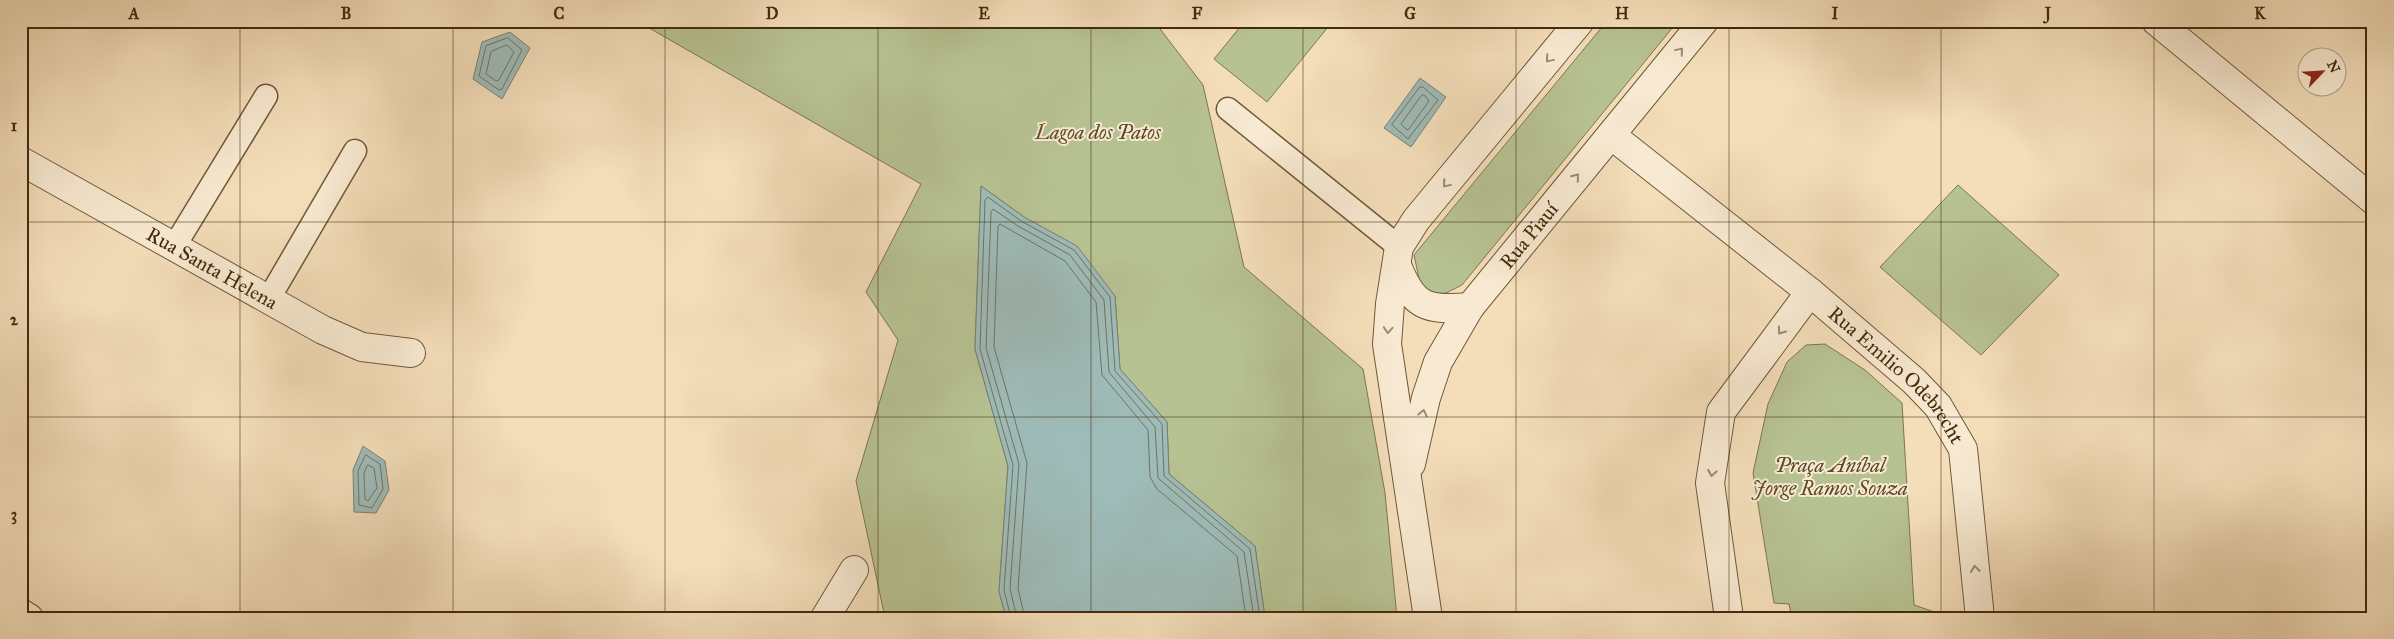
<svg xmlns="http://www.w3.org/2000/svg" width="2394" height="639" font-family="'IM FELL Great Primer',serif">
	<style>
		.green { fill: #b7c293; stroke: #7e764f }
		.water { fill: #9ebbb8; stroke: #7a8173 }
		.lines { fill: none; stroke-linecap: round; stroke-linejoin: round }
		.shore { stroke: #717362; stroke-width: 1 }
		.service-casing { stroke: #705837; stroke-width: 25 }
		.minor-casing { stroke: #705837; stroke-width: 30 }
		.tertiary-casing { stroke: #705837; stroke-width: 30 }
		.service { stroke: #f8ead2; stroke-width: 22 }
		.minor { stroke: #f8ead2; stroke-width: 28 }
		.tertiary { stroke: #f8ead2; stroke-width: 28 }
		.oneway { stroke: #9e8a6e }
		.grid { fill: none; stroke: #442b0b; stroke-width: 1; stroke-opacity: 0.55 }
		.labels { text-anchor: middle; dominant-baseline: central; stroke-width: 4; stroke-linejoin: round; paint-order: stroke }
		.park-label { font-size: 20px; font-style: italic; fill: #5b4926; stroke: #f8ead2 }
		.street-label { font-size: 20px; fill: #442b0b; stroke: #f8ead2 }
		.neatline { fill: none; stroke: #442b0b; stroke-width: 2 }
		.grid-label { font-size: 16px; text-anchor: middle; font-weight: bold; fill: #442b0b }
	</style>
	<rect width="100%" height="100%" fill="#f4deba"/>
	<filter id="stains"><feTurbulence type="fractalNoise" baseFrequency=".004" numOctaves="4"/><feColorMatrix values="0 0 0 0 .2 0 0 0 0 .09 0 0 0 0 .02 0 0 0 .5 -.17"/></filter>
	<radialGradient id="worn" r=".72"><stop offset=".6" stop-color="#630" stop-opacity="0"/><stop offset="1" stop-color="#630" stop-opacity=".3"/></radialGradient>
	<path class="green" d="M 637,21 L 1154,21 L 1203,85 L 1244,267 L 1363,369 L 1385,493 L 1397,618 L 1265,618 L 1255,546 L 1169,474 L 1167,422 L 1120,369 L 1115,296 L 1024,217 L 981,186 L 975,349 L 1008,466 L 999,591 L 1006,618 L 885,618 L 856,481 L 898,340 L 866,292 L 921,184 Z
		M 1245,21 L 1333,21 L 1267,102 L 1214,59 Z
		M 1607,21 L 1678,21 L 1462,285 L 1438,297 L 1420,283 L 1414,255 Z
		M 1958,185 L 2059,275 L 1981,355 L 1880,267 Z
		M 1825,344 L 1865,370 L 1902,403 L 1914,605 L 1952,618 L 1792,618 L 1789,604 L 1774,603 L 1753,473 L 1768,404 L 1787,362 L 1806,345 Z"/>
	<path class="water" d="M 510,32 L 530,48 L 502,99 L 473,79 L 482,42 Z
		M 1420,78 L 1446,97 L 1411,147 L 1384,128 Z
		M 981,186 L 1024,217 L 1077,246 L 1115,296 L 1120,369 L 1167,422 L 1169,474 L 1255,546 L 1265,618 L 1006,618 L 999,591 L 1008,466 L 975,349 Z
		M 363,446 L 385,461 L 389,490 L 376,513 L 354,512 L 353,470 Z"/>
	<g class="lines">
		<path class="shore" d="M 508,38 L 522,50 L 502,89 L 499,90 L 479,76 L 486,46 Z
			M 507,45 L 514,52 L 499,80 L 496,81 L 486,74 L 491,52 Z
			M 1420,87 L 1423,87 L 1438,100 L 1408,139 L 1392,125 Z
			M 1424,95 L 1429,101 L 1409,129 L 1407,130 L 1401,124 L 1421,96 Z
			M 366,455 L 380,464 L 383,489 L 372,508 L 359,505 L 358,471 Z
			M 368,465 L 374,468 L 377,488 L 368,501 L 365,499 L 364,473 Z
			M 1011,618 L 1004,590 L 1013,465 L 980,349 L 985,200 L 988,197 L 1021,221 L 1074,250 L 1110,297 L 1115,371 L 1162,424 L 1164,476 L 1250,549 L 1260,618
			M 1017,618 L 1010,589 L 1019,464 L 986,348 L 991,212 L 993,209 L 1018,226 L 1070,255 L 1104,300 L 1109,372 L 1155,427 L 1158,478 L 1244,552 L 1254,618
			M 1025,618 L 1018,589 L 1027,463 L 994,347 L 998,226 L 1000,224 L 1065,261 L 1096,302 L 1102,375 L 1148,430 L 1150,477 L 1157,489 L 1237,556 L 1246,618"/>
		<defs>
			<path id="service" d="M 1228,109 L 1399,247
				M 174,247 L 266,96
				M 268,300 L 355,151"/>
			<g id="minor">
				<path d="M 2156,21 L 2373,200"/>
				<path id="s1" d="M 1611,135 L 1810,292 L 1914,381 L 1938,406 L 1963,449 L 1980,618"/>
				<path id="s2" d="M 21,161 L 323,330 L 362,347 L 411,353"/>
				<path d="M 21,613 L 29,618"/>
				<path d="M 825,618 L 854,570"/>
				<path d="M 1729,618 L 1710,483 L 1721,412 L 1810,292"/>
			</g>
			<g id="tertiary">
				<path d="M 1397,265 C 1413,307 1426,311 1470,307"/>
				<path id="s3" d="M 1411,464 L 1426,398 L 1438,362 L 1470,307 L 1704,21"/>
				<path d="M 1428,618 L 1387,344 L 1390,304 L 1399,247 L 1416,220 L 1580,21"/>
			</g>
		</defs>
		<use href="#service" class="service-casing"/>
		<use href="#minor" class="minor-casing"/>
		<use href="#tertiary" class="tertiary-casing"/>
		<use href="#service" class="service"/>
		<use href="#minor" class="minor"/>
		<use href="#tertiary" class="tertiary"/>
	</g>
	<defs><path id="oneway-chevron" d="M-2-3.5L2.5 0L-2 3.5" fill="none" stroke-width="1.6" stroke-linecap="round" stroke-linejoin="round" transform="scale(1.25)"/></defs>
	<g class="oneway">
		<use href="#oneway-chevron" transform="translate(1680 51) rotate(-50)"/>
		<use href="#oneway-chevron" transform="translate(1549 59) rotate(130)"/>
		<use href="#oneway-chevron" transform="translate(1576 177) rotate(-51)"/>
		<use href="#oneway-chevron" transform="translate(1446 184) rotate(130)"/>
		<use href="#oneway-chevron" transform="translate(1388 330) rotate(94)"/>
		<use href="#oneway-chevron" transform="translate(1781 331) rotate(126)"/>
		<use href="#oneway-chevron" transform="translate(1423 413) rotate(-77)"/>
		<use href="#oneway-chevron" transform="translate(1712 473) rotate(99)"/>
		<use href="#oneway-chevron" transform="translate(1975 569) rotate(-96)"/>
	</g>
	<path class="grid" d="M 240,21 L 240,618M 453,21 L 453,618M 665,21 L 665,618M 878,21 L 878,618M 1091,21 L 1091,618M 1303,21 L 1303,618M 1516,21 L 1516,618M 1729,21 L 1729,618M 1941,21 L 1941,618M 2154,21 L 2154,618M 21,222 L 2373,222M 21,417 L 2373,417"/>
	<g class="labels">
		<g class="park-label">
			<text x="1098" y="132">Lagoa dos Patos</text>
			<text x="1830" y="465">Praça Aníbal<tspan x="1830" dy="23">Jorge Ramos Souza</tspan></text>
		</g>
		<g class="street-label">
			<text stroke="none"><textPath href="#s3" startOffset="262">Rua Piauí</textPath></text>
			<text stroke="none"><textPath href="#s2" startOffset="219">Rua Santa Helena</textPath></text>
			<text stroke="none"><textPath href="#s1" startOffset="374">Rua Emilio Odebrecht</textPath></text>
		</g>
	</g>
	<rect width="2394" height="639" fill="none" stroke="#f4deba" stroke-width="55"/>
	<g transform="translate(2322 72) rotate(65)"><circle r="24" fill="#f8ead2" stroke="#b09e82"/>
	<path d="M0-4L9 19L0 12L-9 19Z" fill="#8f2418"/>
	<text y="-8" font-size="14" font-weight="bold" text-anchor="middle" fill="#442b0b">N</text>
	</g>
	<rect x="28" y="28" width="2338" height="584" class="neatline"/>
	<g class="grid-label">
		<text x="134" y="19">A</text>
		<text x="346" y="19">B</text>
		<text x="559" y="19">C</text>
		<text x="772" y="19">D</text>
		<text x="984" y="19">E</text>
		<text x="1197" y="19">F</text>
		<text x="1410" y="19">G</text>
		<text x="1622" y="19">H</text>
		<text x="1835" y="19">I</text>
		<text x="2048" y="19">J</text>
		<text x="2260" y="19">K</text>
		<text x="14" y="131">1</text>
		<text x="14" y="325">2</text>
		<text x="14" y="520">3</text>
	</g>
	<rect width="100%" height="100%" filter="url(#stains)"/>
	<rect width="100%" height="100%" fill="url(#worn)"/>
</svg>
